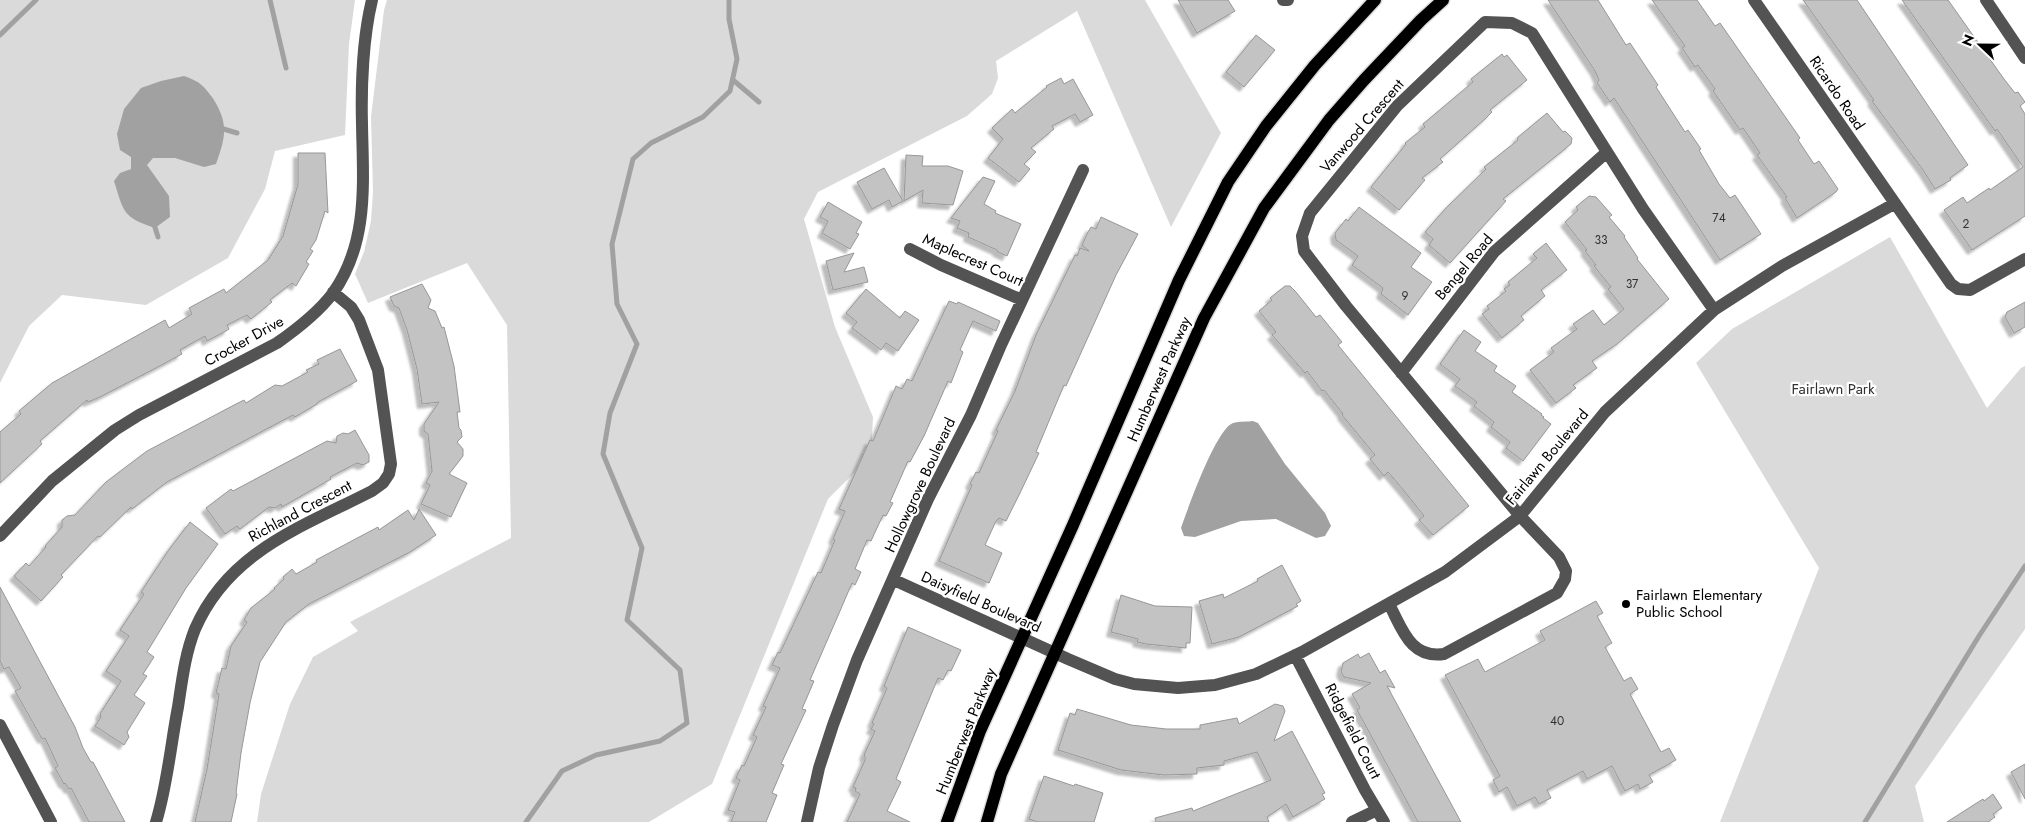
<svg xmlns="http://www.w3.org/2000/svg" width="2025" height="822" font-family="Jost,sans-serif">
	<style>
		.green { fill: #dadada }
		.water { fill: #a1a1a1 }
		.lines { fill: none; stroke-linecap: round; stroke-linejoin: round }
		.stream { stroke: #a1a1a1; stroke-width: 5 }
		.building { fill: #c3c3c3; stroke: #979797; filter: url(#shadow) }
		.major-casing { stroke: #dbdbdb; stroke-width: 15 }
		.minor { stroke: #535353; stroke-width: 12 }
		.major { stroke: #000; stroke-width: 12 }
		.poi-dot { fill: #000; stroke: #fff; stroke-width: 2 }
		.labels { text-anchor: middle; dominant-baseline: central; stroke-width: 4.5; stroke-linejoin: round; paint-order: stroke }
		.number-label { font-size: 12px; fill: #313131 }
		.street-label { font-size: 15px; fill: #000; stroke: #fff }
		.park-label { font-size: 15px; fill: #313131; stroke: #fff }
		.poi-label { font-size: 15px; fill: #000; stroke: #fff; text-anchor: start }
	</style>
	<defs>
		<filter id="shadow"><feDropShadow dx="-4.5" dy="4.5" stdDeviation="1" flood-color="#0004"/></filter>
	</defs>
	<rect width="100%" height="100%" fill="#fff"/>
	<path class="green" d="M 0,0 L 355,0 L 349,44 L 345,135 L 275,151 L 265,189 L 228,258 L 146,305 L 62,295 L 29,326 L 0,383 Z
		M 387,0 L 1145,0 L 1221,133 L 1171,227 L 1077,11 L 996,61 L 998,78 L 992,94 L 967,116 L 818,192 L 804,219 L 835,327 L 873,417 L 871,456 L 828,499 L 712,784 L 649,822 L 257,822 L 261,794 L 290,704 L 313,657 L 358,631 L 350,622 L 511,538 L 507,325 L 467,263 L 368,303 L 355,274 L 364,252 L 371,221 L 373,192 L 371,117 L 384,10 Z
		M 1890,237 L 1987,408 L 2021,368 L 2025,366 L 2025,629 L 1915,786 L 1924,822 L 1720,822 L 1819,568 L 1696,363 L 1732,329 Z"/>
	<path class="water" d="M 184,76 C 200,82 202,84 212,97 C 229,123 226,136 216,164 L 204,167 L 175,158 L 153,158 L 147,165 L 169,196 L 170,217 L 155,228 C 122,217 124,212 114,181 L 120,173 L 131,169 L 131,157 L 120,150 L 117,134 L 124,109 L 141,88 L 161,81 Z
		M 1253,421 L 1258,423 L 1285,464 L 1325,513 L 1331,526 L 1325,536 L 1316,538 L 1276,519 L 1241,521 L 1195,537 L 1184,536 L 1181,528 C 1188,508 1216,429 1233,423 C 1239,421 1247,422 1253,421 Z"/>
	<g class="lines">
		<path class="stream" d="M 270,0 L 286,68
			M 0,35 L 36,0
			M 733,80 L 759,102
			M 220,128 L 237,133
			M 153,221 L 158,237
			M 526,822 L 562,771 L 596,755 L 660,741 L 687,723 L 680,670 L 627,620 L 642,548 L 603,454 L 610,413 L 637,344 L 617,304 L 612,244 L 633,159 L 651,143 L 703,117 L 730,91 L 737,59 L 729,19 L 729,0
			M 1865,822 L 1979,636 L 2025,566"/>
	</g>
	<path class="building" d="M 1178,0 L 1228,0 L 1235,11 L 1197,33 Z
		M 1548,0 L 1598,0 L 1626,45 L 1630,43 L 1658,85 L 1656,87 L 1685,132 L 1688,130 L 1701,149 L 1699,150 L 1719,184 L 1730,198 L 1735,195 L 1761,234 L 1720,260 L 1614,98 L 1610,102 L 1597,83 L 1599,80 L 1595,71 Z
		M 1652,0 L 1697,0 L 1715,26 L 1720,23 L 1800,138 L 1798,140 L 1814,164 L 1819,161 L 1838,189 L 1836,192 L 1797,218 L 1785,198 L 1787,197 L 1757,155 L 1760,153 L 1743,128 L 1740,130 L 1713,91 L 1715,89 L 1698,65 L 1695,67 L 1682,48 L 1685,46 Z
		M 1803,0 L 1857,0 L 1968,165 L 1950,178 L 1951,180 L 1935,189 L 1923,170 L 1872,101 L 1874,100 Z
		M 1902,0 L 1948,0 L 2004,79 L 2015,93 L 2018,92 L 2025,102 L 2020,106 L 2025,114 L 2025,216 L 1972,250 L 1944,210 L 1963,197 L 1967,203 L 1989,188 L 1990,190 L 2023,167 L 1997,129 L 1995,131 Z
		M 1256,35 L 1275,50 L 1244,87 L 1226,72 Z
		M 1502,54 L 1504,57 L 1507,55 L 1527,80 L 1490,110 L 1492,112 L 1485,119 L 1440,159 L 1443,162 L 1422,178 L 1425,180 L 1399,210 L 1371,187 L 1406,144 L 1405,143 L 1425,127 L 1423,124 L 1473,82 L 1471,79 Z
		M 1061,78 L 1064,84 L 1073,79 L 1093,115 L 1080,122 L 1075,114 L 1052,126 L 1054,129 L 1031,148 L 1036,152 L 1024,164 L 1030,169 L 1019,182 L 988,158 L 1003,139 L 992,128 L 1012,109 L 1015,113 L 1047,87 L 1046,86 Z
		M 1547,113 L 1563,132 L 1565,131 L 1572,138 L 1571,144 L 1503,199 L 1506,201 L 1450,263 L 1429,245 L 1433,239 L 1425,232 L 1446,208 L 1486,169 L 1484,167 L 1518,140 L 1517,138 Z
		M 298,153 L 325,153 L 328,213 L 325,211 L 316,240 L 310,249 L 313,251 L 306,262 L 309,264 L 296,286 L 292,283 L 270,300 L 272,302 L 251,319 L 247,315 L 227,325 L 229,329 L 226,331 L 207,341 L 205,336 L 180,350 L 182,354 L 156,368 L 100,397 L 88,402 L 87,400 L 40,441 L 42,444 L 0,483 L 0,432 L 21,414 L 19,411 L 52,383 L 165,320 L 169,328 L 192,314 L 189,308 L 224,289 L 226,293 L 268,260 L 283,236 L 298,184 Z
		M 906,155 L 923,156 L 922,166 L 948,166 L 963,171 L 953,205 L 922,203 L 923,190 L 904,201 Z
		M 884,168 L 903,201 L 892,207 L 889,200 L 872,209 L 857,182 Z
		M 983,177 L 995,181 L 984,204 L 996,211 L 995,213 L 1021,224 L 1007,256 L 998,252 L 997,250 L 968,237 L 969,233 L 957,228 L 960,221 L 951,218 Z
		M 1589,196 L 1596,197 L 1612,215 L 1609,217 L 1625,236 L 1624,237 L 1638,258 L 1637,259 L 1669,299 L 1617,344 L 1592,361 L 1597,368 L 1573,385 L 1576,388 L 1556,403 L 1530,370 L 1554,352 L 1551,348 L 1577,329 L 1573,324 L 1593,310 L 1604,325 L 1624,309 L 1608,289 L 1611,287 L 1594,266 L 1596,265 L 1585,251 L 1587,250 L 1565,222 L 1578,210 L 1576,207 Z
		M 828,202 L 862,222 L 856,233 L 859,234 L 850,249 L 822,233 L 828,221 L 820,217 Z
		M 1359,207 L 1421,253 L 1411,267 L 1432,282 L 1408,315 L 1381,294 L 1383,288 L 1352,265 L 1358,256 L 1336,240 L 1335,233 L 1346,219 L 1348,221 Z
		M 1101,217 L 1138,234 L 1116,275 L 1066,386 L 1064,385 L 1036,452 L 1039,453 L 1020,493 L 1006,521 L 999,518 L 996,521 L 985,545 L 1002,553 L 989,583 L 939,561 L 972,485 L 970,484 L 976,472 L 979,473 L 998,431 L 996,430 L 1015,391 L 1036,335 L 1075,255 L 1077,256 L 1080,248 L 1089,251 L 1082,245 L 1088,232 L 1091,227 L 1096,229 Z
		M 1546,243 L 1567,270 L 1541,290 L 1545,296 L 1521,316 L 1524,320 L 1502,338 L 1482,314 L 1489,309 L 1487,306 L 1506,291 L 1504,289 L 1510,285 L 1508,282 L 1537,258 L 1533,254 Z
		M 854,253 L 844,272 L 864,267 L 868,282 L 833,290 L 826,261 Z
		M 422,284 L 431,300 L 428,308 L 435,311 L 442,328 L 444,327 L 454,366 L 460,412 L 457,412 L 459,428 L 461,430 L 462,437 L 457,442 L 463,449 L 463,456 L 449,474 L 467,483 L 451,517 L 421,504 L 430,485 L 426,483 L 432,471 L 428,434 L 424,431 L 424,424 L 439,402 L 422,404 L 417,369 L 407,330 L 399,308 L 394,306 L 390,297 Z
		M 1285,286 L 1290,286 L 1296,292 L 1316,317 L 1320,315 L 1342,342 L 1338,345 L 1469,506 L 1433,535 L 1419,520 L 1424,516 L 1405,492 L 1388,472 L 1384,476 L 1370,459 L 1375,455 L 1342,415 L 1343,414 L 1324,390 L 1322,391 L 1307,371 L 1305,373 L 1272,335 L 1276,332 L 1259,311 L 1272,300 L 1270,298 Z
		M 866,289 L 900,318 L 905,311 L 919,320 L 898,351 L 886,343 L 881,350 L 852,328 L 857,322 L 846,313 Z
		M 949,301 L 957,304 L 958,302 L 1000,321 L 996,331 L 973,321 L 960,350 L 963,352 L 951,383 L 948,381 L 924,436 L 910,462 L 908,461 L 890,502 L 893,503 L 886,516 L 883,515 L 871,541 L 867,540 L 855,569 L 861,572 L 855,585 L 852,583 L 840,611 L 810,680 L 814,681 L 802,709 L 806,710 L 781,764 L 784,765 L 772,793 L 777,795 L 766,822 L 731,822 L 735,812 L 728,810 L 740,780 L 736,778 L 742,765 L 744,766 L 757,737 L 753,735 L 766,707 L 763,706 L 780,668 L 772,665 L 778,652 L 780,653 L 818,572 L 821,573 L 835,540 L 833,539 L 845,511 L 839,509 L 870,440 L 873,441 L 896,386 L 902,389 L 907,379 L 912,381 Z
		M 2025,302 L 2025,327 L 2014,333 L 2005,317 L 2007,312 Z
		M 1464,330 L 1481,342 L 1475,351 L 1497,366 L 1494,371 L 1516,386 L 1512,392 L 1542,414 L 1541,415 L 1544,417 L 1543,418 L 1551,424 L 1523,461 L 1506,448 L 1510,442 L 1491,427 L 1494,422 L 1474,406 L 1477,402 L 1455,386 L 1460,379 L 1440,364 Z
		M 340,349 L 357,381 L 318,402 L 317,404 L 295,417 L 293,415 L 167,482 L 132,509 L 131,507 L 100,537 L 98,536 L 61,575 L 63,577 L 41,601 L 14,576 L 26,563 L 29,566 L 46,547 L 45,546 L 62,527 L 62,520 L 67,516 L 75,515 L 106,482 L 147,451 L 236,404 L 244,400 L 246,403 L 275,385 L 282,386 L 308,372 L 306,370 L 319,364 L 317,360 Z
		M 355,430 L 369,455 L 369,462 L 363,465 L 357,463 L 330,477 L 331,479 L 282,507 L 281,504 L 275,508 L 269,507 L 240,529 L 237,526 L 225,534 L 206,508 L 231,489 L 233,491 L 327,441 L 336,443 L 337,436 L 343,433 L 348,434 Z
		M 419,509 L 436,535 L 410,552 L 309,604 L 286,622 L 260,662 L 250,703 L 241,753 L 236,793 L 237,794 L 231,822 L 195,822 L 207,769 L 219,694 L 216,693 L 222,668 L 226,669 L 231,646 L 247,622 L 244,620 L 251,608 L 275,589 L 274,588 L 284,579 L 283,577 L 292,569 L 296,574 L 317,562 L 316,560 L 378,527 L 379,530 L 408,510 L 414,520 Z
		M 190,522 L 218,544 L 186,588 L 147,652 L 154,657 L 143,674 L 147,676 L 134,695 L 145,703 L 127,732 L 129,737 L 124,745 L 95,726 L 101,717 L 100,714 L 121,681 L 106,671 L 129,636 L 120,630 L 144,594 L 141,592 L 168,551 Z
		M 1282,565 L 1301,601 L 1296,604 L 1298,606 L 1239,637 L 1212,644 L 1199,601 L 1223,594 L 1224,598 L 1258,581 L 1257,579 Z
		M 0,587 L 75,727 L 83,748 L 91,762 L 93,762 L 125,822 L 89,822 L 71,788 L 69,789 L 65,783 L 64,784 L 55,768 L 58,766 L 45,738 L 43,739 L 41,737 L 15,691 L 21,688 L 9,667 L 4,669 L 0,661 Z
		M 1121,595 L 1155,606 L 1192,607 L 1190,643 L 1186,643 L 1186,648 L 1146,644 L 1137,642 L 1138,639 L 1111,632 Z
		M 1596,601 L 1603,613 L 1597,616 L 1612,643 L 1605,647 L 1624,681 L 1631,677 L 1638,689 L 1630,694 L 1661,752 L 1669,748 L 1676,760 L 1649,775 L 1653,782 L 1640,789 L 1638,784 L 1625,791 L 1612,766 L 1587,779 L 1583,771 L 1547,790 L 1551,798 L 1539,804 L 1535,797 L 1517,806 L 1507,787 L 1499,792 L 1493,780 L 1500,776 L 1445,675 L 1478,659 L 1485,672 L 1545,640 L 1540,631 Z
		M 908,627 L 961,650 L 951,671 L 948,670 L 943,680 L 938,678 L 896,779 L 901,782 L 887,811 L 910,822 L 847,822 L 860,794 L 855,791 L 856,788 L 853,787 L 865,760 L 865,756 L 864,755 L 875,731 L 871,729 L 874,724 L 872,723 L 887,688 L 884,686 Z
		M 1369,653 L 1380,673 L 1385,670 L 1395,688 L 1387,686 L 1461,822 L 1418,822 L 1404,796 L 1357,710 L 1360,708 L 1352,694 L 1371,683 L 1344,677 L 1341,672 L 1343,663 L 1358,654 L 1360,658 Z
		M 1275,704 L 1283,706 L 1285,711 L 1274,741 L 1292,731 L 1325,793 L 1322,794 L 1325,799 L 1293,817 L 1286,804 L 1267,817 L 1269,822 L 1156,822 L 1155,818 L 1192,808 L 1193,811 L 1271,780 L 1257,752 L 1224,761 L 1224,765 L 1197,768 L 1197,774 L 1164,775 L 1121,770 L 1058,750 L 1070,713 L 1075,715 L 1077,709 L 1131,725 L 1166,729 L 1200,729 L 1200,725 L 1237,718 L 1239,724 Z
		M 2025,764 L 2025,799 L 2011,772 Z
		M 1044,776 L 1074,786 L 1075,784 L 1103,793 L 1094,822 L 1038,822 L 1029,819 Z
		M 1993,794 L 2002,808 L 1993,814 L 1995,817 L 1988,822 L 1947,822 L 1983,799 L 1984,801 Z"/>
	<g class="lines">
		<defs>
			<path id="major" d="M 947,822 L 980,731 L 1073,525 L 1179,280 L 1228,182 L 1266,126 L 1315,65 L 1375,0
				M 987,822 L 1001,774 L 1204,318 L 1264,208 L 1329,120 L 1364,80 L 1421,20 L 1443,0"/>
		</defs>
		<use href="#major" class="major-casing"/>
		<path class="minor" d="M 1283,0 L 1288,0
			M 1754,0 L 1951,284 L 1958,289 L 1970,290 L 2025,259
			M 1986,0 L 2025,58
			M 910,249 L 941,265 L 1022,300
			M 1401,373 L 1494,252 L 1607,152
			M 0,536 L 52,481 L 115,430 L 139,415 L 277,343 C 297,329 318,313 333,293 C 369,242 363,183 362,124 C 361,87 363,37 372,0
			M 894,580 L 1068,659 L 1115,679 L 1134,684 L 1178,688 L 1215,685 L 1256,674 L 1302,652 L 1445,572 L 1520,516 L 1605,412 L 1714,310 L 1782,266 L 1894,204
			M 1389,604 C 1402,628 1410,659 1444,654 L 1557,593 L 1565,579 L 1566,571 L 1559,557 L 1520,516 L 1346,306 L 1304,251 L 1302,236 L 1310,213 L 1397,106 L 1485,22 L 1512,23 L 1532,33 L 1643,209 L 1714,310
			M 1295,655 L 1365,790 L 1384,822
			M 0,725 L 51,822
			M 156,822 C 167,787 171,743 178,707 C 182,681 185,654 195,629 C 229,551 302,527 372,491 L 383,483 L 389,474 L 391,464 L 378,370 L 359,320 L 351,307 L 333,292
			M 807,822 L 819,768 L 833,725 L 857,660 L 928,499 L 971,415 L 1001,345 L 1083,170
			M 1352,822 L 1377,810"/>
		<use href="#major" class="major"/>
	</g>
	<circle class="poi-dot" cx="1626" cy="604" r="5"/>
	<g class="labels">
		<g class="number-label">
			<text x="1719" y="218">74</text>
			<text x="1966" y="224">2</text>
			<text x="1601" y="240">33</text>
			<text x="1632" y="284">37</text>
			<text x="1405" y="296">9</text>
			<text x="1557" y="721">40</text>
		</g>
		<g class="street-label">
			<text transform="translate(1837 93) rotate(56)">Ricardo Road</text>
			<text transform="translate(1362 126) rotate(-49)">Vanwood Crescent</text>
			<text transform="translate(973 260) rotate(24)">Maplecrest Court</text>
			<text transform="translate(1464 267) rotate(-50)">Bengel Road</text>
			<text transform="translate(244 341) rotate(-29)">Crocker Drive</text>
			<text transform="translate(1159 379) rotate(-66)">Humberwest Parkway</text>
			<text transform="translate(1547 457) rotate(-50)">Fairlawn Boulevard</text>
			<text transform="translate(920 485) rotate(-65)">Hollowgrove Boulevard</text>
			<text transform="translate(300 511) rotate(-28)">Richland Crescent</text>
			<text transform="translate(981 602) rotate(24)">Daisyfield Boulevard</text>
			<text transform="translate(966 731) rotate(-68)">Humberwest Parkway</text>
			<text transform="translate(1353 731) rotate(63)">Ridgefield Court</text>
		</g>
		<g class="park-label">
			<text x="1833" y="389">Fairlawn Park</text>
		</g>
		<g class="poi-label">
			<text x="1636" y="595">Fairlawn Elementary<tspan x="1636" dy="17">Public School</tspan></text>
		</g>
	</g>
	<g transform="translate(1980 45) rotate(292)" stroke="#ffffff" stroke-width="4" paint-order="stroke">
	<path d="M0-4L9 19L0 12L-9 19Z" fill="#000000"/>
	<text y="-8" font-size="14" font-weight="bold" text-anchor="middle" fill="#000000">N</text>
	</g>
</svg>
